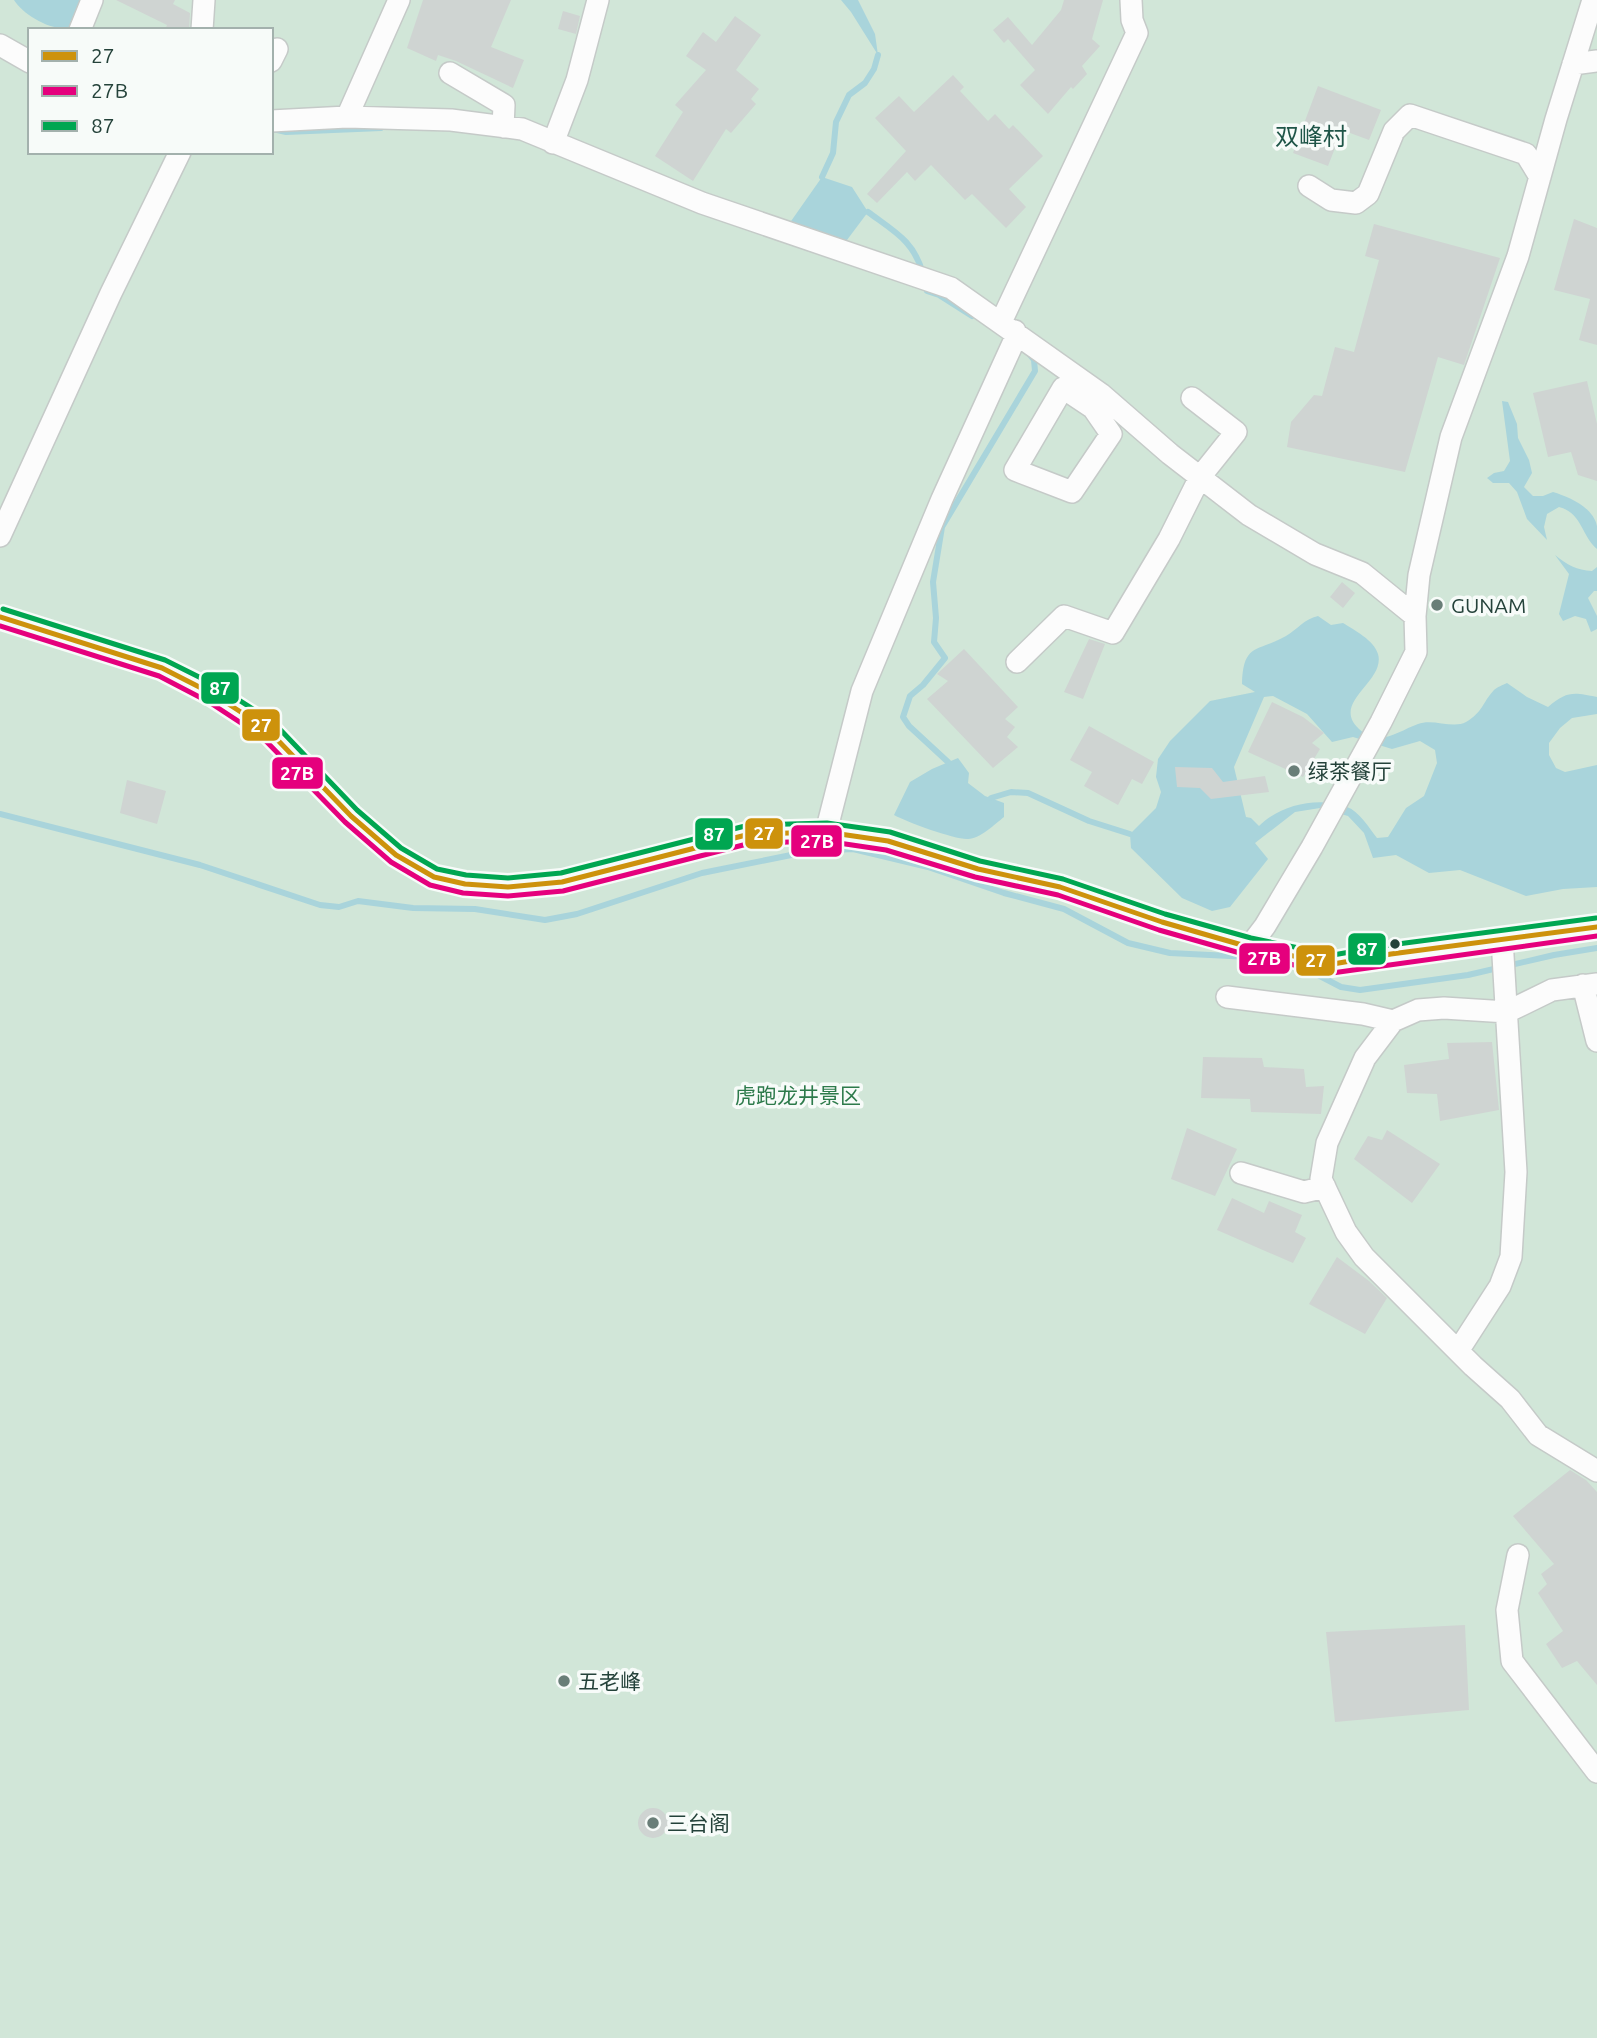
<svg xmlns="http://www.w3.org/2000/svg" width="1597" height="2038" font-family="Ubuntu,'Noto Sans SC',sans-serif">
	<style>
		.green { fill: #d1e6d8; fill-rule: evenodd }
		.water { fill: #a9d4db; fill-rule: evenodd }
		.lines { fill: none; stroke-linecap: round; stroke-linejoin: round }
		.stream { stroke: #a9d4db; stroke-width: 6 }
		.building { fill: #cfd4d2 }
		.minor-casing { stroke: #c5cac8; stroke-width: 24 }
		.minor { stroke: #fcfcfc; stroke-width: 21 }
		.bus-1-casing { stroke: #f7fbf9; stroke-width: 10 }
		.bus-2-casing { stroke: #f7fbf9; stroke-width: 10 }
		.bus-3-casing { stroke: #f7fbf9; stroke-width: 10 }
		.bus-1 { stroke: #cd920c; stroke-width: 5 }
		.bus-2 { stroke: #e5007d; stroke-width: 5 }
		.bus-3 { stroke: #00a651; stroke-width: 5 }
		.poi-dot { fill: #697e78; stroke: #f7fbf9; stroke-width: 2.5 }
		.bus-dot { fill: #24423a; stroke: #f7fbf9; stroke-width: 2.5 }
		.labels { text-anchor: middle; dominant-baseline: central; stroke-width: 7; stroke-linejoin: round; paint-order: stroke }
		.poi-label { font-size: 21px; fill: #24423a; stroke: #f7fbf9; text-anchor: start }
		.park-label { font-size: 21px; fill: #2d7a4b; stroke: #f7fbf9 }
		.quarter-label { font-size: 24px; fill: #1f5548; stroke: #f7fbf9 }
		.line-badge { stroke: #f7fbf9; stroke-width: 2.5 }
		.badge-label { font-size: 19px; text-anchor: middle; font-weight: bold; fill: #fff }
	</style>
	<rect width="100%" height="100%" fill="#e8edeb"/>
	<path class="green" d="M 0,0 L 1597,0 L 1597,2038 L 0,2038 ZM 30,30 L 271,30 L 271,152 L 30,152 Z"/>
	<path class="water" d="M 14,0 L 82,0 L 75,26 C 57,35 24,16 14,0 Z
		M 841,0 L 858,0 L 875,34 L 878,55 L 851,12 Z
		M 822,177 L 852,187 L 868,212 L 844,244 L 789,224 Z
		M 1502,401 L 1508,402 L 1517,424 L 1518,438 L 1529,460 L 1532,473 L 1524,487 L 1533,496 L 1543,496 L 1553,492 C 1569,497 1593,507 1597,526 C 1597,533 1597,542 1597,549 C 1581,535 1582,513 1559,507 L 1547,514 L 1544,527 L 1547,540 L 1527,519 L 1517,492 L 1509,483 L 1493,483 L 1487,478 L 1494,473 L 1504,471 L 1510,461 Z
		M 1555,555 C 1567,565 1577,570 1592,571 L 1597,567 L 1597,591 L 1594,591 L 1588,598 L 1597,616 L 1597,629 L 1591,632 L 1586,619 L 1575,616 L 1563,621 L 1559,614 L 1569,574 Z
		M 1318,616 L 1331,625 L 1343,623 C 1354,630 1374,640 1378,654 C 1386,682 1330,702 1359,729 C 1380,748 1398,731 1418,724 C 1432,718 1453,729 1466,722 C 1483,712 1482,703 1494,690 C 1497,687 1503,685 1507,683 L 1527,697 L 1548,707 C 1567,691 1573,692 1597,697 L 1597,714 L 1572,718 L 1560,728 L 1549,743 L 1549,755 L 1556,768 L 1565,772 L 1597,765 L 1597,887 L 1563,889 L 1526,896 L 1460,870 L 1429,873 L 1396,855 L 1373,858 L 1364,833 L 1348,816 L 1320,808 L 1295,812 L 1255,843 L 1268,859 L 1230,907 L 1212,911 L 1182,898 L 1131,848 L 1130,834 L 1156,808 L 1161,792 L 1156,777 L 1158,759 L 1170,741 L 1210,701 L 1255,692 L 1242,684 C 1243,642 1258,652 1286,636 C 1298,629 1304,619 1318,616 ZM 1273,696 L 1307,714 L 1332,742 L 1353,737 L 1392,749 L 1420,741 L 1435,750 L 1437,763 L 1424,796 L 1406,808 L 1388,837 L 1377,838 C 1369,828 1359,811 1347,807 C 1318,796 1280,805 1259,826 L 1251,818 L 1246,817 L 1234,767 L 1264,697 Z
		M 958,758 L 969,773 L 968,783 L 985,796 L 1004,803 L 1004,817 C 995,824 979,840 967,839 C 953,839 907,822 894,815 L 910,782 L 932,769 Z"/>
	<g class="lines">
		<path class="stream" d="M 273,129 L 286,132 L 381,128
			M 822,177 L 833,153 L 836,122 L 849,95 L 865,83 L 874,69 L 878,55
			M 868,212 C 895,232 914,241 923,274
			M 927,291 L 939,295 L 972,316
			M 948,762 L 909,726 L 903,717 L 910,696 L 923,685 L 945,658 L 934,642 L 936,618 L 933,582 L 942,527 L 1035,371 L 1034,360 L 1030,355
			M 991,798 L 1011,792 L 1028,793 L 1089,821 L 1130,834
			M 0,814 L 200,865 L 320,905 L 339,907 L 358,901 L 413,908 L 475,909 L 545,920 L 577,914 L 702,873 L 811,851 L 853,849 L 928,867 L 1004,893 L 1064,909 L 1128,943 L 1170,953 L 1250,957
			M 1285,964 L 1316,974 L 1341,987 L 1360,990 L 1468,975 L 1554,955 L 1597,948"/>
	</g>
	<path class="building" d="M 116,0 L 175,0 L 173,4 L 190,13 L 189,30 L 165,30 L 167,25 Z
		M 423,0 L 511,0 L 491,47 L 524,60 L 513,88 L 456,61 L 438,55 L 436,61 L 407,48 Z
		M 1064,0 L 1103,0 L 1092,39 L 1100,46 L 1082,66 L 1087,74 L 1073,89 L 1071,87 L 1048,114 L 1020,85 L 1035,70 L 1008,39 L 1004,43 L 993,30 L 1008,17 L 1032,45 L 1061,10 Z
		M 563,11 L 580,16 L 576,34 L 558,29 Z
		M 735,16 L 761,35 L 736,70 L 759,89 L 751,99 L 756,104 L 731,133 L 726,129 L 693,181 L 655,156 L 683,112 L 675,105 L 706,70 L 686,56 L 703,32 L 716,42 Z
		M 953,75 L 964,87 L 960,91 L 988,121 L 995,114 L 1009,129 L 1013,125 L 1043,156 L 1009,189 L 1026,207 L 1006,228 L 972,194 L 965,200 L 931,165 L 915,181 L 907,172 L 877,203 L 867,194 L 906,151 L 875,118 L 899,96 L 914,112 Z
		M 1318,86 L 1381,110 L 1369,140 L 1342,130 L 1328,166 L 1293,153 Z
		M 1574,219 L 1597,228 L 1597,345 L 1579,340 L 1590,299 L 1554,290 Z
		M 1374,224 L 1500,258 L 1464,365 L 1438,357 L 1405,472 L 1287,447 L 1291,422 L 1314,395 L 1322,396 L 1335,347 L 1354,352 L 1379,260 L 1365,256 Z
		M 1587,381 L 1597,424 L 1597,481 L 1578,475 L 1571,452 L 1548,457 L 1533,393 Z
		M 1342,582 L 1355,593 L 1343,608 L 1330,597 Z
		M 1089,639 L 1105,644 L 1083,699 L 1064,692 Z
		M 964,649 L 1018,707 L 1005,719 L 1015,727 L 1007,737 L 1018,747 L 993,768 L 927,699 L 948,681 L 937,674 Z
		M 1272,702 L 1303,717 L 1324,733 L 1312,743 L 1320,749 L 1303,777 L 1248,752 Z
		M 1089,726 L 1154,762 L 1142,784 L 1132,779 L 1118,805 L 1084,786 L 1092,772 L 1070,760 Z
		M 1175,767 L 1212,768 L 1223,782 L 1265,776 L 1269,792 L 1211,799 L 1200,788 L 1177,787 Z
		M 127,780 L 166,791 L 157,824 L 120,813 Z
		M 1492,1042 L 1499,1110 L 1440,1121 L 1437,1094 L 1407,1093 L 1404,1065 L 1449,1059 L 1447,1043 Z
		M 1203,1057 L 1262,1058 L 1264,1067 L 1304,1069 L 1306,1087 L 1324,1086 L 1321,1114 L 1251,1112 L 1250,1099 L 1201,1098 Z
		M 1187,1128 L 1237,1149 L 1215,1196 L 1171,1179 Z
		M 1387,1130 L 1440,1164 L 1412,1203 L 1354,1159 L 1368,1136 L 1382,1140 Z
		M 1232,1198 L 1264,1213 L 1269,1201 L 1302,1215 L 1295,1232 L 1306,1238 L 1293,1263 L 1217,1230 Z
		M 1337,1257 L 1369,1281 L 1387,1298 L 1365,1334 L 1309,1304 Z
		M 1570,1470 L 1586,1480 L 1597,1492 L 1597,1685 L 1577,1661 L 1562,1668 L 1546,1644 L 1563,1631 L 1538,1593 L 1547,1584 L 1541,1574 L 1554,1564 L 1513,1516 Z
		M 1465,1625 L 1469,1710 L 1335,1722 L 1326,1632 Z
		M638 1823a15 15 0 1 1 30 0a15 15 0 1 1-30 0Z"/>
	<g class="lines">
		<defs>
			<path id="minor" d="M 80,30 L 92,0
				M 202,30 L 204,0
				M 0,45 L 30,62
				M 271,61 L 277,49
				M 1573,64 L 1597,61
				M 450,73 L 504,105 L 503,127
				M 347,117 L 399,0
				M 271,121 L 347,117 L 451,120 L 522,129 L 702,203 L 951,288 L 1101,394 L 1170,454 L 1249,515 L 1315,554 L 1362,573 L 1415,616
				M 553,143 L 577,80 L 598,0
				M 1309,186 L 1331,200 L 1356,203 L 1368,194 L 1394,131 L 1410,115 L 1526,154 L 1540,177
				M 1001,322 L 1137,33 L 1132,20 L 1131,0
				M 1063,388 L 1093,408 L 1111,434 L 1072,492 L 1015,470 Z
				M 0,536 L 111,293 L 180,152
				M 0,617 L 162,668 L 213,694 L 267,729 L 351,816 L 396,855 L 434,877 L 465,884 L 508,887 L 562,882 L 750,834 L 826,832 L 888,841 L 978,869 L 1060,887 L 1162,922 L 1249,947 L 1333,964 L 1391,954 L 1597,927
				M 1017,662 L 1064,616 L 1113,633 L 1169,539 L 1200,477 L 1236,432 L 1192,398
				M 826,832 L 862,691 L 942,499 L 1014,341 L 1015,331
				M 1249,947 L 1265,926 L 1312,847 L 1381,722 L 1416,652 L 1415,616 L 1419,575 L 1451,437 L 1518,256 L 1556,119 L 1593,0
				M 1597,984 L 1552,990 L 1507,1012 L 1444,1008 L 1418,1010 L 1393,1021 L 1365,1058 L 1327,1143 L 1321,1179 L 1346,1232 L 1364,1257 L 1473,1366 L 1510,1399 L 1538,1435 L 1597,1471
				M 1583,985 L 1597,1041
				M 1227,997 L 1363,1014 L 1393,1021
				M 1241,1173 L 1304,1192 L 1325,1187
				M 1458,1351 L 1500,1286 L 1511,1257 L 1516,1172 L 1502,939
				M 1518,1555 L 1507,1610 L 1512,1661 L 1597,1772"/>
		</defs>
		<use href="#minor" class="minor-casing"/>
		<use href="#minor" class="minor"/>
		<defs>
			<path id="bus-1" d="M 0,617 L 162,668 L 213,694 L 267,729 L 351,816 L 396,855 L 434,877 L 465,884 L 508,887 L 562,882 L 750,834 L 826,832 L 888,841 L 978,869 L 1060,887 L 1162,922 L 1249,947 L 1333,964 L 1391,954 L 1597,927"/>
			<path id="bus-2" d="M 0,626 L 159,676 L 209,702 L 261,736 L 345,822 L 391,862 L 430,885 L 463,893 L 508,896 L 563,891 L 751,843 L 825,841 L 886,850 L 975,877 L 1058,895 L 1159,930 L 1247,955 L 1332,973 L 1597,936"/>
			<path id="bus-3" d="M 3,609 L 165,660 L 217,686 L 273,722 L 357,810 L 401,848 L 437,869 L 466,875 L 508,878 L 561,873 L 749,825 L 827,823 L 890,832 L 980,861 L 1063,879 L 1165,914 L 1251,938 L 1333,955 L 1390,945 L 1596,918"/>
		</defs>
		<use href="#bus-1" class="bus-1-casing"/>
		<use href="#bus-2" class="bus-2-casing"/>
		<use href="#bus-3" class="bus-3-casing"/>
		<use href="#bus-1" class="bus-1"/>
		<use href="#bus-2" class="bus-2"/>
		<use href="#bus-3" class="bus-3"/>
	</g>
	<g class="poi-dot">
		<circle cx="1437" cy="605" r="7"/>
		<circle cx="1294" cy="771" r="7"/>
		<circle cx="564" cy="1681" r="7"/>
		<circle cx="653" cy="1823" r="7"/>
	</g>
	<circle class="bus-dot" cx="1395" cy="944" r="6"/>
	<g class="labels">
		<g class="poi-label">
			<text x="1451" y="605">GUNAM</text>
			<text x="1308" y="771">绿茶餐厅</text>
			<text x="578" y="1681">五老峰</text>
			<text x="667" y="1823">三台阁</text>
		</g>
		<g class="park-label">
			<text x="798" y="1095">虎跑龙井景区</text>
		</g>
		<g class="quarter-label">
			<text x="1311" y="136">双峰村</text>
		</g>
	</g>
	<g class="line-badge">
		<rect x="200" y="671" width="40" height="34" rx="7" fill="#00a651"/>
		<rect x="241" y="708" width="40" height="34" rx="7" fill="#cd920c"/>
		<rect x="271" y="756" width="53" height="34" rx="7" fill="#e5007d"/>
		<rect x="744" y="817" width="40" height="33" rx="7" fill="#cd920c"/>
		<rect x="694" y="817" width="40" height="34" rx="7" fill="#00a651"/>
		<rect x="790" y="824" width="53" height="34" rx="7" fill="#e5007d"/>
		<rect x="1347" y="932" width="40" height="34" rx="7" fill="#00a651"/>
		<rect x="1238" y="942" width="53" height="33" rx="7" fill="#e5007d"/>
		<rect x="1295" y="944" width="41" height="33" rx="7" fill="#cd920c"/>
	</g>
	<g class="badge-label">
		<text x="220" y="695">87</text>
		<text x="261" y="732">27</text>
		<text x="297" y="780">27B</text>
		<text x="764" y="840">27</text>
		<text x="714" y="841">87</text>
		<text x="817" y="848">27B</text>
		<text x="1367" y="956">87</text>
		<text x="1264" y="965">27B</text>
		<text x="1316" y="967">27</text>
	</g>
	<rect x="28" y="28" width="245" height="126" fill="#f7fbf9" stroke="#a3b1ad" stroke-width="2"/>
	<rect x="42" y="51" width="35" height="10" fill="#cd920c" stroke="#a3b1ad" stroke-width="2"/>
	<text x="91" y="63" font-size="21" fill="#24423a">27</text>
	<rect x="42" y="86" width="35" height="10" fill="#e5007d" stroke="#a3b1ad" stroke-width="2"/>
	<text x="91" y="98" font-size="21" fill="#24423a">27B</text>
	<rect x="42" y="121" width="35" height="10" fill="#00a651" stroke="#a3b1ad" stroke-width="2"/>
	<text x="91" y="133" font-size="21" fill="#24423a">87</text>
</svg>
